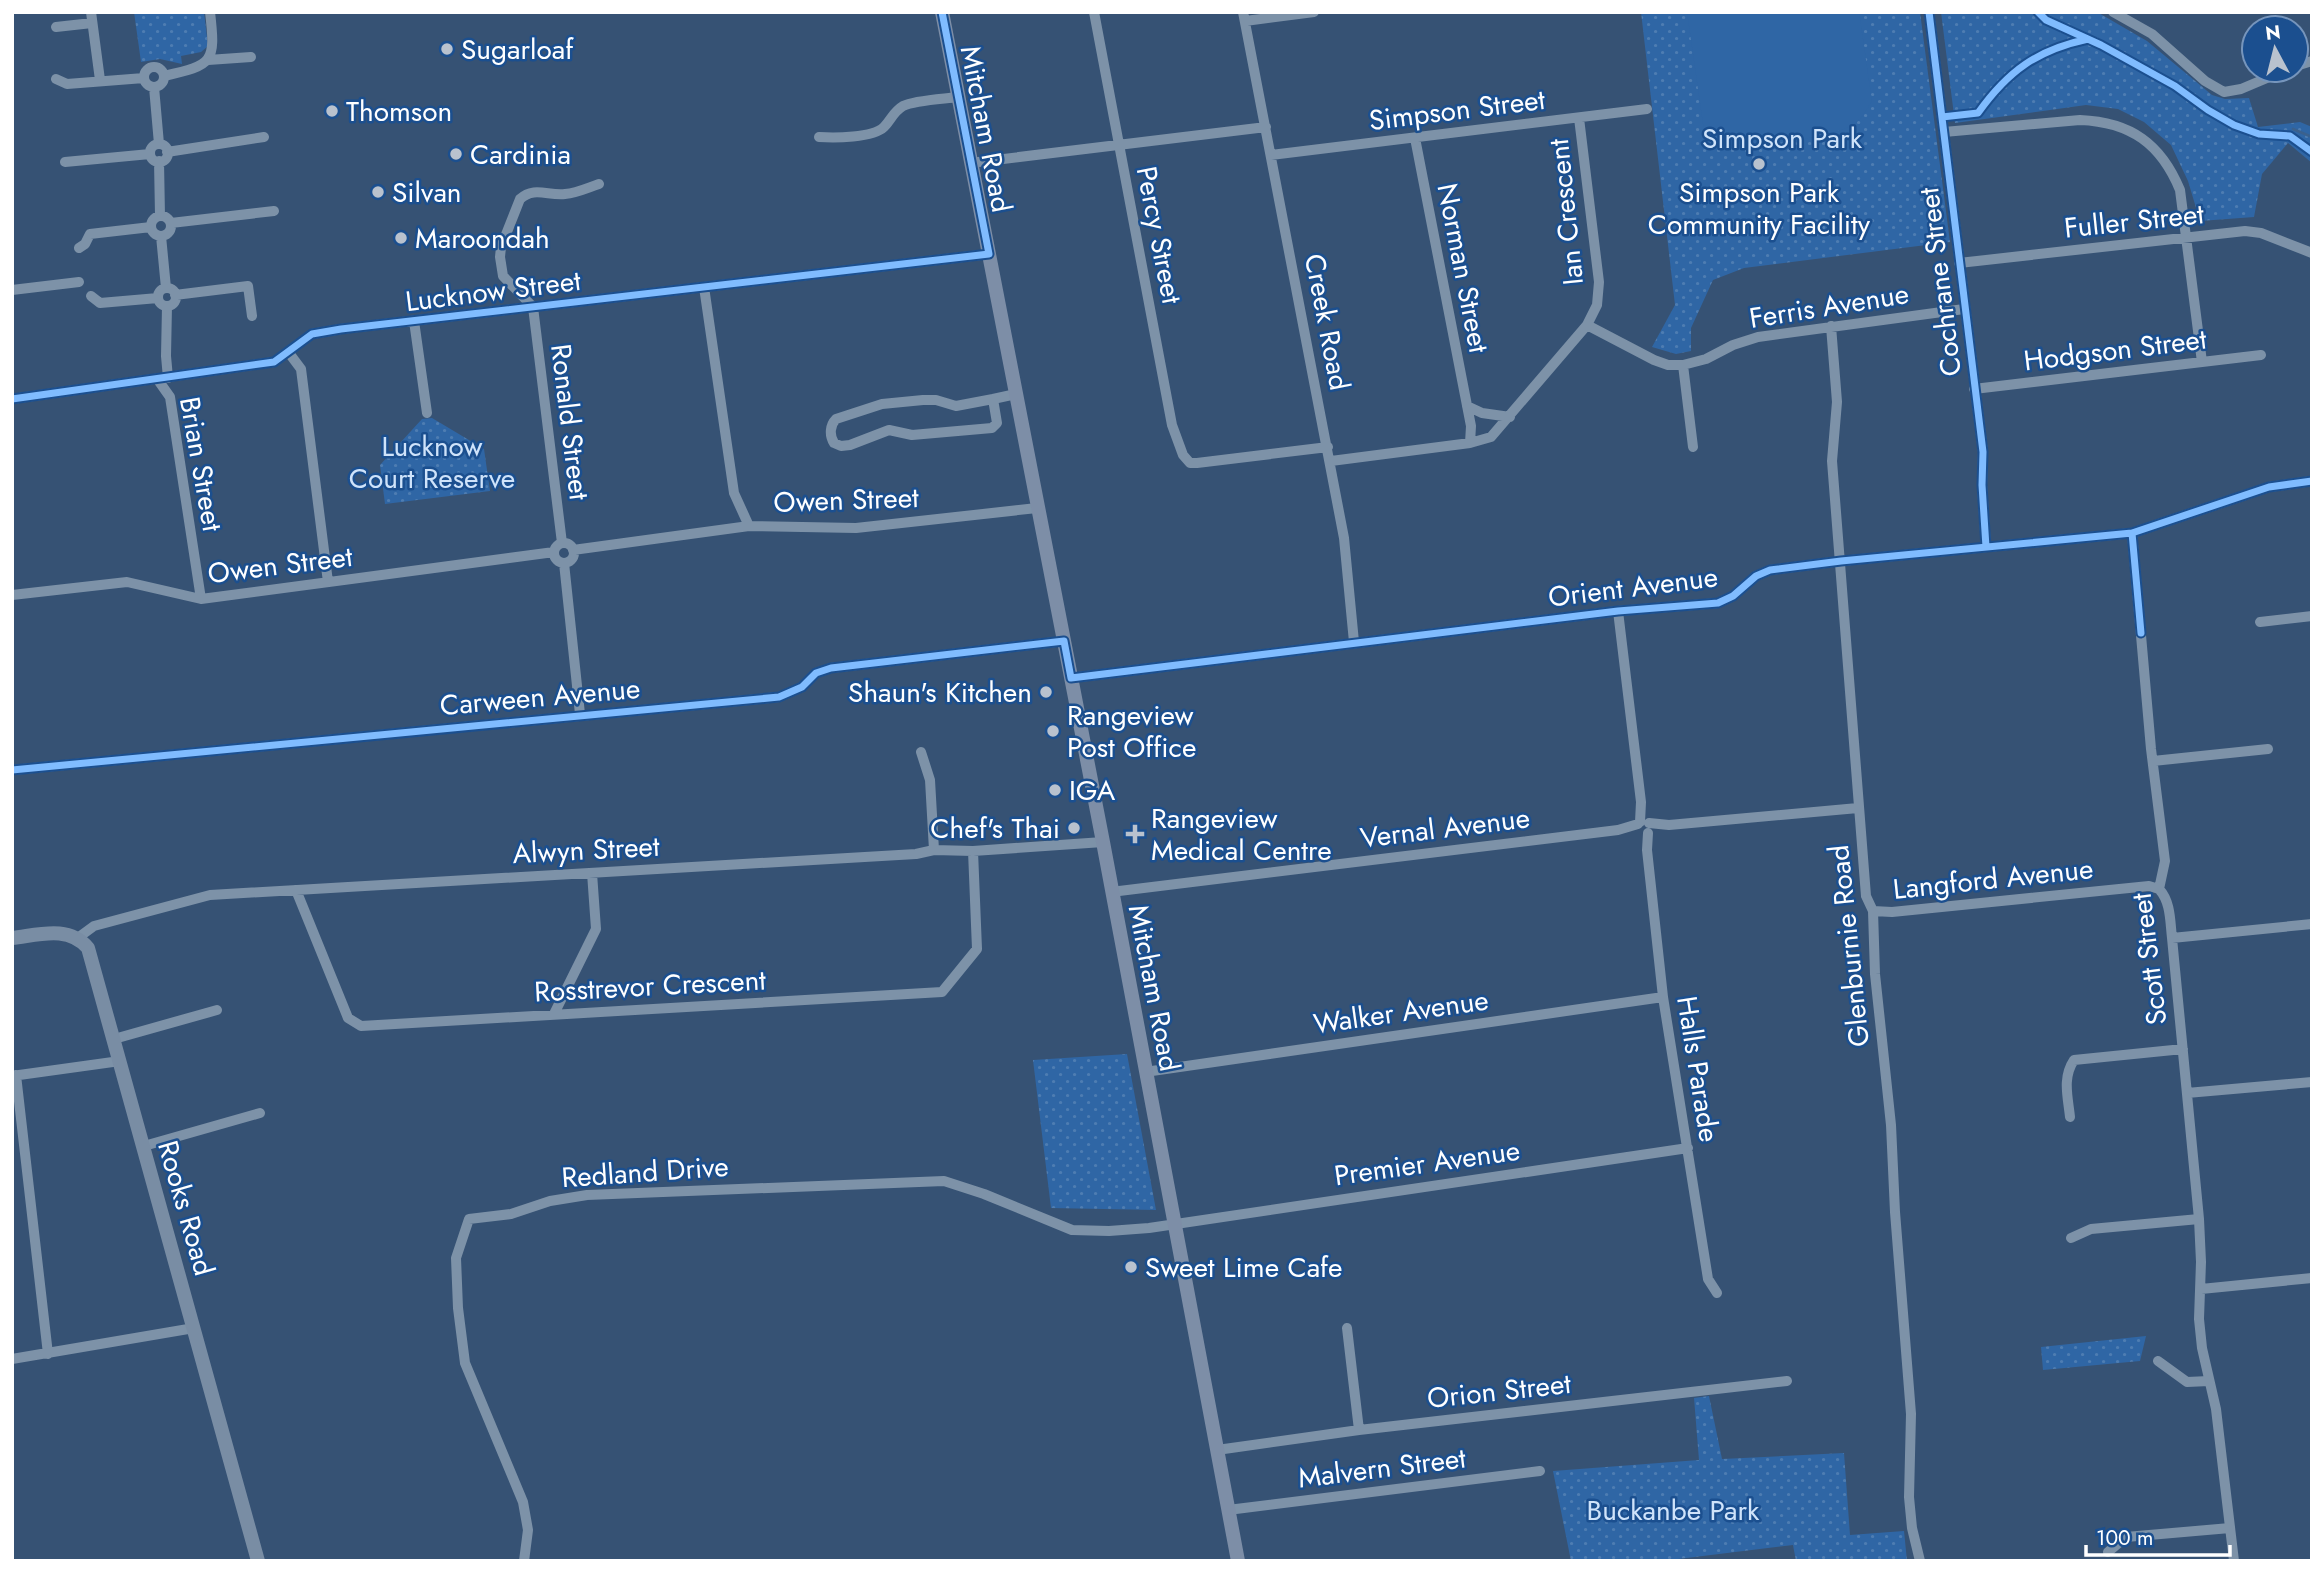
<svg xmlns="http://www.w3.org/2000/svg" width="2324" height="1573" font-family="Jost,sans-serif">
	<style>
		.park { fill: url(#park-dots) }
		.garden { fill: #2f66a5 }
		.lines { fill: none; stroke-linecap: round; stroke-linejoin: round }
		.stream { stroke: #3b618d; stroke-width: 2.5 }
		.street { stroke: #7d92a8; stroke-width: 10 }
		.secondary { stroke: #798da4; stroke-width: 14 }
		.primary { stroke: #7d8ea7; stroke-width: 14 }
		.cycleway-casing { stroke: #1b4f8f; stroke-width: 11 }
		.cycleway { stroke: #80bcff; stroke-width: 7 }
		.poi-dot { fill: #b9c2ce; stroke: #1b4f8f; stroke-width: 2.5 }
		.labels { text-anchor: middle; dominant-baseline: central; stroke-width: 5; stroke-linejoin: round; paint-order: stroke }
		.poi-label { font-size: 28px; fill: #fff; stroke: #1b4f8f; text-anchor: start }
		.street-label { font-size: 28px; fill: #fff; stroke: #1b4f8f }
		.park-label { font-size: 28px; fill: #cfe3fa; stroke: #1b4f8f }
	</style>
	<defs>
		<pattern id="park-dots" width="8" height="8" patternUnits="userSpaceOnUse" patternTransform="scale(1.75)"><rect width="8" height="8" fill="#2f66a5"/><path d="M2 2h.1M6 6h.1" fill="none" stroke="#4e7db2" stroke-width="1.8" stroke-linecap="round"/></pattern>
	</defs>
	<rect width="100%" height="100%" fill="#365274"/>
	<path class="park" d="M 134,12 L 204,12 L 208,46 L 201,52 L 181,56 L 182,64 L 160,59 L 141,62 Z
		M 1641,12 L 1920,12 L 1950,242 L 1744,268 L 1713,280 L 1691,328 L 1691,351 L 1676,354 L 1652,347 L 1675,305 Z
		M 1941,12 L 2097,12 L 2147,41 L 2212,95 L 2225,99 L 2249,98 L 2258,127 L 2300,122 L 2312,127 L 2312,163 L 2288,143 L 2262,174 L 2254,217 L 2200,221 L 2188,181 L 2171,145 L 2144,122 L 2118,109 L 2086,105 L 1955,123 Z
		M 432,418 L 484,449 L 490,491 L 385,504 L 380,465 L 422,419 Z
		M 1127,1054 L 1156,1210 L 1051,1208 L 1033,1060 Z
		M 2146,1336 L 2140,1361 L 2043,1370 L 2041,1347 Z
		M 1709,1396 L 1722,1459 L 1844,1453 L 1850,1535 L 1904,1531 L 1907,1561 L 1796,1561 L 1793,1545 L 1662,1561 L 1571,1561 L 1553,1471 L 1699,1460 L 1694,1398 Z"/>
	<path class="garden" d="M 1687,12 L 1859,12 L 1872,101 C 1866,110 1861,121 1851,126 C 1827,138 1732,154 1711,138 C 1706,135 1705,129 1703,124 Z"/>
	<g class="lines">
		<path class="stream" d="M 2293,129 L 2312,137"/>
		<path class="street" d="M 91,12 L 100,80
			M 1094,12 L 1172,425 L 1183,455 L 1190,463 L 1197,463 L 1328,447
			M 1243,12 L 1344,538 L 1354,642
			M 1929,12 L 1983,452 L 1982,485 L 1986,547
			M 2113,12 L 2152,34 L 2205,81 L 2224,92 L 2241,89 L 2286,70
			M 1245,21 L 1314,12
			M 56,27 L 92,23
			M 208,60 L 251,57
			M 2296,66 L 2312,61
			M144 77a10 10 0 1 1 20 0a10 10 0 1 1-20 0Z
			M 164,76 C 213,65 216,63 210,12
			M 56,79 L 67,84 L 144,78
			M 154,87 L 159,144
			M 1944,132 L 2080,120 C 2131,122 2161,144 2180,190 L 2202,362
			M 819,137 C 834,138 873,138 884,127 C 891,120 893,112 903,106 C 915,100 943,99 958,97
			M 1415,138 L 1471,426 L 1470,443
			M150 153a9 9 0 1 1 18 0a9 9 0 1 1-18 0Z
			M 167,152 L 264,137
			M 1271,155 L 1647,109
			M 159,161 L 160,216
			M 65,162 L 150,154
			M 970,163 L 1266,127
			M151 226a10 10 0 1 1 20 0a10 10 0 1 1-20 0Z
			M 171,223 L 274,211
			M 161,236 L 166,288
			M 79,248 L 85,244 L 90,234 L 151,227
			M 1959,263 L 2245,231 L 2261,233 L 2312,253
			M 704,287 L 734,493 L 749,526
			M158 297a9 9 0 1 1 18 0a9 9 0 1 1-18 0Z
			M 12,290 L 79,282
			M 175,295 L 248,286 L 252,316
			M 91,296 L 100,303 L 158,298
			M 167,306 L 166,356 L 168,378
			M 414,321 L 427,413
			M 1587,325 L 1654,360 L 1668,365 L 1683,365 L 1706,359 L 1733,345 L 1758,337 L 1964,309
			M 1831,326 L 1837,402 L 1832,461 L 1866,896 L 1873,911 L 1875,974 L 1891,1125 L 1895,1212 L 1911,1414 L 1909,1497 L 1912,1528 L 1920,1561
			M 289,353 L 301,369 L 328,582
			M 1683,365 L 1693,447
			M 158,380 L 170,397 L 201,599
			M 1974,389 L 2261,355
			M 12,399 L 274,362 L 312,334 L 341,329 L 989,254
			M 993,399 L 956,406 L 936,400 L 923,400 L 882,404 L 836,419 C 830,425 829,435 834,443 L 841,446 L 850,445 L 889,430 L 912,435 L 992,428 L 997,423 L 993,399 L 1016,394
			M 1467,406 L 1482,413 L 1510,417
			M 1331,461 L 1470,443 L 1491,437 L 1587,325 L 1597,305 L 1599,282 L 1579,118
			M 2132,533 L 2151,749 L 2165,861 L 2159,889
			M 562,543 L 533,307 L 503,276 L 500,257 L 501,247 L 520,199 C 534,186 548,196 565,194 C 577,193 587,188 599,184
			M554 553a10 10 0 1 1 20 0a10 10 0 1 1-20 0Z
			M 573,550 L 749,526 L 856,528 L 1037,508
			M 564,563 L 580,714
			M 12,595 L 127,582 L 201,599 L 554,552
			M 1618,611 L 1641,802 L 1640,822
			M 2260,622 L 2312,616
			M 1071,678 L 1618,611 L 1718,603 L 1733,596 L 1756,576 L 1770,570 L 1841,561 L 2132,533 L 2269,487 L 2312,481
			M 921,752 L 930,780 L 934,850
			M 2153,761 L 2268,749
			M 12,770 L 779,697 L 802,687 L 816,673 L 831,668 L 1064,641
			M 1649,823 L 1669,825 L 1858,808
			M 1648,833 L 1647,850 L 1663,997 L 1708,1279 L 1717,1293
			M 2159,889 C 2171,902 2170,921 2172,938 L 2199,1219 L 2201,1262 L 2199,1319 L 2202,1348 L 2216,1409 L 2234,1561
			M 296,890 L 348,1018 L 361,1026 L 942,992 L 977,949 L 973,851
			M 1111,892 L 1618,830 L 1638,824
			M 1873,911 L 1892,912 L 2149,886 L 2159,889
			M 79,937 L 94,926 L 210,895 L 916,854 L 934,850 L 973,851 L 1103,842
			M 2172,938 L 2312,924
			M 554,1014 L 596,929 L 592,873
			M 114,1039 L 217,1010
			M 1145,1072 L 1663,997
			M 16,1075 L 48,1354
			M 12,1076 L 120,1061
			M 2187,1093 L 2312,1082
			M 2070,1117 C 2068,1097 2062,1078 2074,1060 L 2183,1049
			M 144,1146 L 260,1113
			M 2071,1238 L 2091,1229 L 2199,1219
			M 2201,1289 L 2312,1278
			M 1347,1328 L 1359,1430
			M 12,1359 L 194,1328
			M 2158,1361 L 2187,1382 L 2209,1381
			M 1217,1450 L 1359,1430 L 1787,1381
			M 1228,1510 L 1540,1471
			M 2108,1552 L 2126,1537 L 2230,1528
			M 524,1561 L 528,1530 L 523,1502 L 465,1363 L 458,1308 L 456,1258 L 469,1219 L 511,1214 L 550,1201 L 587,1195 L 944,1181 L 984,1194 L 1072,1230 L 1109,1231 L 1149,1228 L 1688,1148"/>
		<path class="secondary" d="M 12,938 C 39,935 68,925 88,948 L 258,1561"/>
		<path class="primary" d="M 942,12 L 1103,842 L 1238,1561"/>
		<defs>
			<path id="cycleway" d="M 1929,12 L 1983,452 L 1982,485 L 1986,547
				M 2038,12 L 2046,20 L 2101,45 L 2175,86 L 2208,110 L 2234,125 L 2259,134 L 2290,136 L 2312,152
				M 1942,117 L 1978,113 C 2008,71 2037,50 2088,39
				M 12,399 L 274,362 L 312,334 L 341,329 L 989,254 L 942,12
				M 2132,533 L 2141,633
				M 12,770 L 779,697 L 802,687 L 816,673 L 831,668 L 1064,641 L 1071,678 L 1618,611 L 1718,603 L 1733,596 L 1756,576 L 1770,570 L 1841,561 L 2132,533 L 2269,487 L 2312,481"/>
		</defs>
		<use href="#cycleway" class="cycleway-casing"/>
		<use href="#cycleway" class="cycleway"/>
	</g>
	<g class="poi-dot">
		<circle cx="447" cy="49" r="7"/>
		<circle cx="332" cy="111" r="7"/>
		<circle cx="456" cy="154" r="7"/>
		<circle cx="1759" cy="164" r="7"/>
		<circle cx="378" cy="192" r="7"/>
		<circle cx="401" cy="238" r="7"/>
		<circle cx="1046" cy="692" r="7"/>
		<circle cx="1053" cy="731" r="7"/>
		<circle cx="1055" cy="790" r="7"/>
		<circle cx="1074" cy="828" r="7"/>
		<path d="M1131.5 823.5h7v7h7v7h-7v7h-7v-7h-7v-7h7z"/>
		<circle cx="1131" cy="1267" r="7"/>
	</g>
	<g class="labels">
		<g class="poi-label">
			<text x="461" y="49">Sugarloaf</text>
			<text x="346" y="111">Thomson</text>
			<text x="470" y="154">Cardinia</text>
			<text x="392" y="192">Silvan</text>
			<text x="1759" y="192" text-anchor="middle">Simpson Park<tspan x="1759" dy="32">Community Facility</tspan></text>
			<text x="415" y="238">Maroondah</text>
			<text x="1032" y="692" text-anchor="end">Shaun's Kitchen</text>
			<text x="1067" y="715">Rangeview<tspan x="1067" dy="32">Post Office</tspan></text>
			<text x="1069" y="790">IGA</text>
			<text x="1151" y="818">Rangeview<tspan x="1151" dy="32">Medical Centre</tspan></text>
			<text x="1060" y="828" text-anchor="end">Chef's Thai</text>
			<text x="1145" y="1267">Sweet Lime Cafe</text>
		</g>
		<g class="street-label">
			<text transform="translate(1457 110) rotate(-7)">Simpson Street</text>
			<text transform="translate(986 129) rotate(79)">Mitcham Road</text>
			<text transform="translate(1566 212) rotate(-96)">Ian Crescent</text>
			<text transform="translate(2134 221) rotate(-6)">Fuller Street</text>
			<text transform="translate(1159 235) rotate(79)">Percy Street</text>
			<text transform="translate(1463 268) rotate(79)">Norman Street</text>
			<text transform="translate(1940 282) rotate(-97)">Cochrane Street</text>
			<text transform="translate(493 291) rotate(-7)">Lucknow Street</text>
			<text transform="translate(1829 306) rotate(-9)">Ferris Avenue</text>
			<text transform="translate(1327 322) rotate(79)">Creek Road</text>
			<text transform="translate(2115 350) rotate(-7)">Hodgson Street</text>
			<text transform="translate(570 422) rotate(83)">Ronald Street</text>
			<text transform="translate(201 464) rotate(80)">Brian Street</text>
			<text transform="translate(846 500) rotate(-2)">Owen Street</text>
			<text transform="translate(280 565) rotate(-7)">Owen Street</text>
			<text transform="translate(1633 587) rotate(-7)">Orient Avenue</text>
			<text transform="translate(540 697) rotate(-5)">Carween Avenue</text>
			<text transform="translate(1445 828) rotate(-7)">Vernal Avenue</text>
			<text transform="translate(586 850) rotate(-3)">Alwyn Street</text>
			<text transform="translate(1993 879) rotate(-6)">Langford Avenue</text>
			<text transform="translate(1849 946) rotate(-96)">Glenburnie Road</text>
			<text transform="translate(2149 959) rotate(-97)">Scott Street</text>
			<text transform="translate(650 986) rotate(-3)">Rosstrevor Crescent</text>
			<text transform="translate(1154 988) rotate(79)">Mitcham Road</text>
			<text transform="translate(1401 1012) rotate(-8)">Walker Avenue</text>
			<text transform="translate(1698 1069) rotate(81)">Halls Parade</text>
			<text transform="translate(1427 1163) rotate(-8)">Premier Avenue</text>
			<text transform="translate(645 1172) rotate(-4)">Redland Drive</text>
			<text transform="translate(186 1208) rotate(74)">Rooks Road</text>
			<text transform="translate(1499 1391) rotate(-6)">Orion Street</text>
			<text transform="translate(1382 1468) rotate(-7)">Malvern Street</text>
		</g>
		<g class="park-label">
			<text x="1782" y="138">Simpson Park</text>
			<text x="432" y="446">Lucknow<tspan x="432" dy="32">Court Reserve</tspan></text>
			<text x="1673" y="1510">Buckanbe Park</text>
		</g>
	</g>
	<rect width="2324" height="1573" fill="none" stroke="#ffffff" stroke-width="28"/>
	<g transform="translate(2275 49) rotate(353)"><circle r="33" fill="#1b4f8f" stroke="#7695bc" stroke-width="2"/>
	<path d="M0-5L12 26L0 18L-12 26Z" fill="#b9c2ce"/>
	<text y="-10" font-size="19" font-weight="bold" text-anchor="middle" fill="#ffffff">N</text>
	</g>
	<path d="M2086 1545v10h144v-10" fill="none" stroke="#ffffff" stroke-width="3.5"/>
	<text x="2096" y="1545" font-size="21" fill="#ffffff" stroke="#1b4f8f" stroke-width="5" paint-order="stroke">100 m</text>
</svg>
